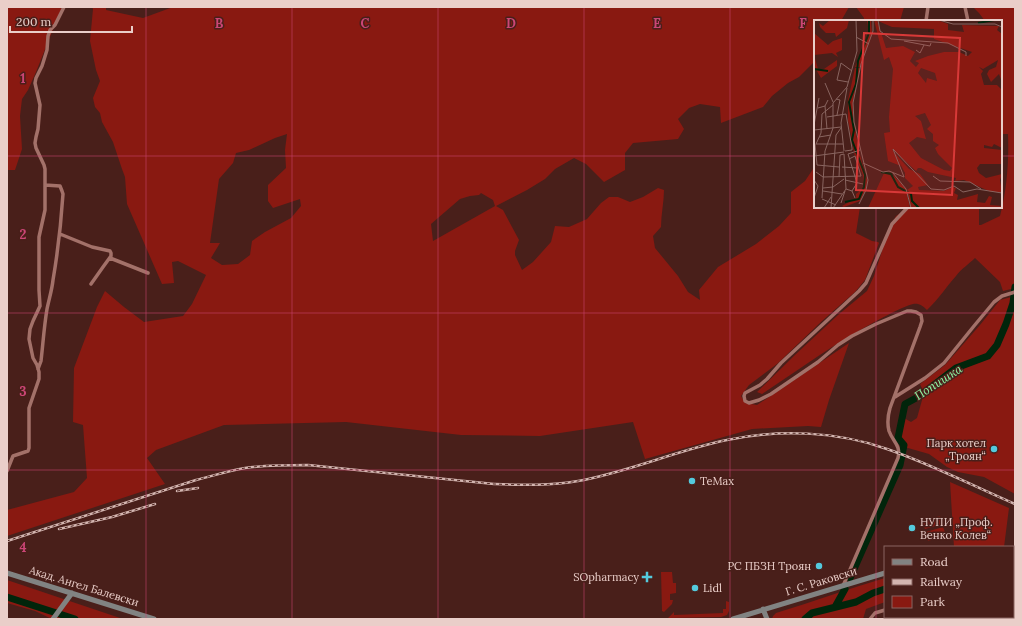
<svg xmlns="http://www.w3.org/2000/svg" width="1022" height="626" font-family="Lora,serif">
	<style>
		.green { fill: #891911; fill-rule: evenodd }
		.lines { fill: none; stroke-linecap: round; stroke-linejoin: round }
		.river { stroke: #01250b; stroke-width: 7 }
		.street { stroke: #a37169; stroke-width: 3.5 }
		.secondary { stroke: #818382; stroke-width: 5 }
		.rail-casing { stroke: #d3b5b0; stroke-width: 2.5 }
		.rail { stroke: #491f1a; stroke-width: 1; stroke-dasharray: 3; stroke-linecap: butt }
		.grid { fill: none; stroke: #cc4676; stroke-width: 1; stroke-opacity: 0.55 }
		.poi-dot { fill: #54cadd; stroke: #491f1a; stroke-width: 1.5 }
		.labels { text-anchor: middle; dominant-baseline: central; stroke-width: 3; stroke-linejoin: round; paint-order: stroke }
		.poi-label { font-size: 11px; fill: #eacec9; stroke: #491f1a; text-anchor: end }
		.street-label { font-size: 11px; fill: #eacec9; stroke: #491f1a }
		.water-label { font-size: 12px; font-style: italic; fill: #90f9a6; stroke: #491f1a }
		.inset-river { fill: none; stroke: #01250b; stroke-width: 2 }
		.inset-road { fill: none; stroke: #896560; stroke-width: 1 }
		.view { fill: #d83938; fill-opacity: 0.15; stroke: #d83938; stroke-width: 2 }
		.inset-edge { fill: none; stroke: #eacec9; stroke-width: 2 }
		.grid-label { font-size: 13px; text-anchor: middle; font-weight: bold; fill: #cc4676; stroke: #491f1a; stroke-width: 3; stroke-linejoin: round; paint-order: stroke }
	</style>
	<rect width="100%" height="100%" fill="#491f1a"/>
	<path class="green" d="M 7,7 L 62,7 L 36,72 L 28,90 L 22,99 L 20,116 L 22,149 L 15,170 L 7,170 Z
		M 92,7 L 106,7 L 106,10 L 143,18 L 173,7 L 849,7 L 841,21 L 815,21 L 815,61 L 799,77 L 788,83 L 772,96 L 763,107 L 721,123 L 720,107 L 700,104 L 689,108 L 678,119 L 684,129 L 678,139 L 633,143 L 625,153 L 625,170 L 604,182 L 586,164 L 574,158 L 555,169 L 545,179 L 527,190 L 496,206 L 503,210 L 519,240 L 515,251 L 515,255 L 522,270 L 533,262 L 551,242 L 555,226 L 569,227 L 587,219 L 601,203 L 609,197 L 618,197 L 630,202 L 643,197 L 658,188 L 664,190 C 664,202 661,214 661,227 L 653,236 L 655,248 L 678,276 L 688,292 L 700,300 L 699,290 L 718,267 L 756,244 L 779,226 L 791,213 L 791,192 L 805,181 L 815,166 L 815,207 L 860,207 L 856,233 L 872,241 L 878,242 L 879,243 L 865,280 L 855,292 L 822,321 L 777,364 L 749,385 L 741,396 L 745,403 L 757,405 L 849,343 L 829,400 L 821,427 L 808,426 L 752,429 L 645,459 L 633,422 L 540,436 L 461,435 L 346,422 L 224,425 L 156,450 L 147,458 L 165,484 L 7,536 L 7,510 L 74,492 L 87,478 L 83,425 L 73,422 L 74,368 L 97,307 L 105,291 L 124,307 L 144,322 L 183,316 L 192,304 L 206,275 L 178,261 L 172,262 L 174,283 L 162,284 L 127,204 L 125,177 L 122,169 L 113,142 L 102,122 L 100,113 L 95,107 L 93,98 L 100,81 L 96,70 L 90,41 L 93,9 ZM 287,134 L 285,150 L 286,168 L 268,185 L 268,201 L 273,208 L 300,199 L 301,206 L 291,218 L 265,232 L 252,241 L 250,255 L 238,264 L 222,265 L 211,258 L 220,243 L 210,243 L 219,179 L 233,163 L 236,153 L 249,150 L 275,138 ZM 481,193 L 493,200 L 495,206 L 433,241 L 431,224 L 460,199 L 470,196 L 479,195 Z
		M 855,7 L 904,7 L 900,21 L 864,21 L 864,18 L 856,7 Z
		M 973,7 L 1015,7 L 1015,288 L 1003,291 L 1000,282 L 975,258 C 969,264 961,269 956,276 C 946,287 938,300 927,310 C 923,306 919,303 913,304 C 902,307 890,314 880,319 C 838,341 801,368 762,394 L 757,392 L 796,354 L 838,315 L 867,291 L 874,276 L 887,235 L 896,216 L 911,207 L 979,207 L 979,225 L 981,225 L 1000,216 C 1007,189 1009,162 1008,134 L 1001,134 L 1001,21 L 985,21 L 979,13 Z
		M 1015,296 L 1015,494 L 984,477 L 958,472 L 947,467 L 929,454 L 901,446 L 899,434 L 904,418 L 911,422 L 917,418 L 924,393 L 920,384 L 945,365 L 980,325 L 1000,300 Z
		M 897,461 L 902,463 L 859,565 L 851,578 L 850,579 L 848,577 Z
		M 950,482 L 1009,508 L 1004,547 L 954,547 Z
		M 940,516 L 942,524 L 925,529 L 922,521 Z
		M 943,527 L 946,535 L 928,541 L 926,532 Z
		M 661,572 L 672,572 L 673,583 L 676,583 L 676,593 L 670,594 L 670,600 L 673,600 L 672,604 L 664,612 L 662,611 Z
		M 885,578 L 885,602 L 866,609 L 863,619 L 772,619 L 773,616 L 776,613 C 812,602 848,589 885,578 Z
		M 7,580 L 123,619 L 52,619 L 35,611 L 7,603 Z
		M 726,601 L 729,602 L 729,611 L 727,615 L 721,617 L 668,618 L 674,612 L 674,615 L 723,613 L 723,609 L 726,609 Z"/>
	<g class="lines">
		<path class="river" d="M 1013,576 L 1015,576
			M 850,578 L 900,465 L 904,445 L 898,438 L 905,404 L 918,397 L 956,368 L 988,356 L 997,345 L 1006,324 L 1013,303 L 1015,287
			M 7,597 L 75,619
			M 835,607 L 845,589
			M 805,619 L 812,613 L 856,602 L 873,593 L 885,589"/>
		<path class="street" d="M 965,7 L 968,21
			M 926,21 L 928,7
			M 60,234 L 92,247 L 110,251 L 111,253 L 111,256 L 103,267 L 91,284
			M 110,258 L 148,273
			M 38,369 L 41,361 C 43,344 44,327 47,309 C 49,299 52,290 53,280 C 58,251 61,224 63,194 L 62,191 L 60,186 L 45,185
			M 895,397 L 925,378 L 944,363 L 974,326 L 994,302 L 1002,296 L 1015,292
			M 7,471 L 13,456 L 28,451 L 29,448 L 29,408 L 39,379 L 39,372 L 37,365 L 33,358 L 29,339 L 30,329 L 33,321 L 40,306 L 39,290 L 39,237 L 45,210 L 45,169 L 44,165 L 36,148 L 35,143 L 36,137 L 38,129 L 40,105 L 35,83 L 36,78 L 42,66 L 47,50 L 48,36 L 50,30 L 55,25 L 64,7
			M 843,586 L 898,458 C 901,445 893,442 889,431 C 887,423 888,415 890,408 L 920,327 L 922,321 L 921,315 L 916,312 L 911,311 L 907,311 L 876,324 L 852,336 L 838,345 L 818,362 L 793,379 L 771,394 L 759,400 L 749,403 L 745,401 L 744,396 L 745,393 L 760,385 L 767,379 L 781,363 L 859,291 L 866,283 L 892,224 L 908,207
			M 933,617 L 933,619
			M 870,619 L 875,613 L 885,610
			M 980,619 L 980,617"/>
		<path class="secondary" d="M 1013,556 L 1015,556
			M 7,573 L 154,619
			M 763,609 L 767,619
			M 53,619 L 72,593
			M 733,619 L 885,573"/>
		<defs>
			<path id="rail" d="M 177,491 L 198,488
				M 59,529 L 112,517 L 155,504
				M 7,541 L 196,480 C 212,476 228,471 245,468 C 266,465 287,465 308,465 L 494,484 C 523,485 550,486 578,481 C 629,472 677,450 727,440 C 779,429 837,431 887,449 C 931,464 973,486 1015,504"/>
		</defs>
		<use href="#rail" class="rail-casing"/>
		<use href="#rail" class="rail"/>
	</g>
	<path class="grid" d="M 146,7 L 146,619M 292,7 L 292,619M 438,7 L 438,619M 584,7 L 584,619M 730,7 L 730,619M 876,7 L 876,21M 7,156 L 815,156M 1001,156 L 1015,156M 876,207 L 876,619M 7,313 L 1015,313M 7,470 L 1015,470"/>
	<g class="poi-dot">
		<circle cx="994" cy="449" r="4"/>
		<circle cx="692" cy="481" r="4"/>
		<circle cx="912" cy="528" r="4"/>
		<circle cx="819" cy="566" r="4"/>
		<path d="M645 571h4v4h4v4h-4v4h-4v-4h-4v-4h4z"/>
		<circle cx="695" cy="588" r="4"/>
	</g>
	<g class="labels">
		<g class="poi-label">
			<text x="986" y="443">Парк хотел<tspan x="986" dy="13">„Троян“</tspan></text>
			<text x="700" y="481" text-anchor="start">ТеМах</text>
			<text x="920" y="522" text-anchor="start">НУПИ „Проф.<tspan x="920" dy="13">Венко Колев“</tspan></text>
			<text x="811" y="566">РС ПБЗН Троян</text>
			<text x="639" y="577">SOpharmacy</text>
			<text x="703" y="588" text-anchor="start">Lidl</text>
		</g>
		<g class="street-label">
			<text transform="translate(821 581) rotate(-17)">Г. С. Раковски</text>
			<text transform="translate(84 586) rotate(17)">Акад. Ангел Балевски</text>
		</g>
		<g class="water-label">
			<text transform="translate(938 382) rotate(-33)">Попишка</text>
		</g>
	</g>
	<g transform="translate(814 20)">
		<rect width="188" height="188" fill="#491f1a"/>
		<path d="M 16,0 L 35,0 L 33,8 L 22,17 L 21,13 L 12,13 L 6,7 L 5,3 L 9,6 ZM 53,0 L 57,0 L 58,13 L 46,47 L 41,47 L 55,12 ZM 60,0 L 63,0 L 72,28 L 89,26 L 101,32 L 96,41 L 102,47 L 105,43 L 101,41 L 114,36 L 130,32 L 145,32 L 154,36 L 158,32 L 120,19 L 120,9 L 78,7 L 64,1 L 123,0 L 134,4 L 134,10 L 150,12 L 148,5 L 185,6 L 183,10 L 188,14 L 188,62 L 185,54 L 177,62 L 173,54 L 175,50 L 182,47 L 184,40 L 169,49 L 165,47 L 169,51 L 167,54 L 170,65 L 183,65 L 188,70 L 188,128 L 180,124 L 178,127 L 170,125 L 170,128 L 188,130 L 188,144 L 166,144 L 163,148 L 165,153 L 172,158 L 188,154 L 186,160 L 188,172 L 177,172 L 150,160 L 141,161 L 142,158 L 114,152 L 107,148 L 104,148 L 102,151 L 78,129 L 87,146 L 74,141 L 70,113 L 76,112 L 75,97 L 79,49 L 75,37 L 70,40 ZM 107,48 L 121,53 L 123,61 L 113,58 L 112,63 L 104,53 ZM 111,93 L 117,105 L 113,109 L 119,114 L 119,121 L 125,125 L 121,128 L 124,134 L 138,148 L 136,151 L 130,150 L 107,138 L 95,123 L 103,117 L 112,119 L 107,101 L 101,96 ZM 0,13 L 14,25 L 19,21 L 28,18 L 28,30 L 22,33 L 24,37 L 18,33 L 0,35 L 4,49 L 10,49 L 23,40 L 23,46 L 7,58 L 0,46 ZM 41,48 L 46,48 L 39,80 L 39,99 L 45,129 L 40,132 L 34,100 L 34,80 ZM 45,132 L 53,160 L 52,169 L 46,181 L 30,187 L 28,186 L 42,178 L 42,174 L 47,170 L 45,176 L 47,175 L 50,168 L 49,155 L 40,133 ZM 80,132 L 95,149 L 106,154 L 114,165 L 104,167 L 105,170 L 130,171 L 139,167 L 142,168 L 140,173 L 144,175 L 143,180 L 164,174 L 163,182 L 171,183 L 175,176 L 178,177 L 176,185 L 188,186 L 188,183 L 188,188 L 97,188 L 93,170 L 99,166 L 91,158 L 91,153 ZM 70,153 L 80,156 L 92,169 L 96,188 L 54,188 Z" fill="#891911" fill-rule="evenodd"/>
		<path class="inset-river" d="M 164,3 L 180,0M 0,49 L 14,51M 67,152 L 77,154 L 84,167 L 97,174 L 98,181 L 105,188M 31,182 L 45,179 L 50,167 L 51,155 L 38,120 L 40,110 L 35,82 L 42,64 L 44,41 L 55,13 L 55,0"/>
		<path class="inset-road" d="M 64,0 L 66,11 L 77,19 L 134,23 L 152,32 L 152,36M 125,0 L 139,4 L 181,4 L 188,7M 42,17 L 55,24M 90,21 L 116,26 L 117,23M 102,30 L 106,33 L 110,25M 34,62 L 23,60 L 27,43 L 38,51M 11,63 L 19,82M 22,79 L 26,80 L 23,95M 11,86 L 13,109M 4,88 L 11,86 L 14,80M 13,97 L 32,94 L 38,128 L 38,130 L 31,131M 0,105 L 5,78M 0,110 L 27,107M 5,117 L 17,115M 1,124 L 3,145 L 25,147M 2,124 L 7,113 L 8,94 L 19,85M 2,124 L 29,124M 30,131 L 27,103 L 33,68M 34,134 L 43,163 L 38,171M 34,134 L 46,130M 0,136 L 30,132M 49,143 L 69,152 L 75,151 L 90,157 L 79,129 L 117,169 L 130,170 L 140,166 L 149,172 L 163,169 L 188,173M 28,147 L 44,148M 2,152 L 9,157 L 47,156 L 41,136 L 35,139M 79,153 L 92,169 L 97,188M 119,156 L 126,161 L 156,162 L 167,169M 25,157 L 26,135 L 30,134M 0,160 L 4,166 L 0,178M 31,160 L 49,164M 9,168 L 19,167 L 30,159M 32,169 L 38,171 L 41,178M 9,171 L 28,174M 8,178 L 11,131 L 19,108 L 19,83 L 33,67 L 43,31 L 42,0M 8,179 L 22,185M 27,183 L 31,171M 45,184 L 52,170 L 54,160 L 40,102 L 39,83 L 47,44 L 59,11 L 59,0M 10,188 L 17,177M 17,188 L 22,115 L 27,108M 19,188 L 32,169 L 30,134"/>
		<path class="view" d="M 50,13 L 146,18 L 138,175 L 42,170 Z"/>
		<rect width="188" height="188" class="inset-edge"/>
	</g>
	<g class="grid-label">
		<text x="219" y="28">B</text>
		<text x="365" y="28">C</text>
		<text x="511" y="28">D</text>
		<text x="657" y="28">E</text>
		<text x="803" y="28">F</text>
		<text x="23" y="83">1</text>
		<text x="23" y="239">2</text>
		<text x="23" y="396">3</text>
		<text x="23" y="552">4</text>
	</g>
	<rect width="1022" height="626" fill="none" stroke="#eacec9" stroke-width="16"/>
	<rect x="884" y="546" width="130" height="72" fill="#491f1a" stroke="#896560"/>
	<rect x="892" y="559" width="20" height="6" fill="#818382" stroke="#896560"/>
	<text x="920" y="566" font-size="12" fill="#eacec9">Road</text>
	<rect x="892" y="579" width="20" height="6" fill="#d3b5b0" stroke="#896560"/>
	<text x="920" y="586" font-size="12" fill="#eacec9">Railway</text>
	<rect x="892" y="596" width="20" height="12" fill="#891911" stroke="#896560"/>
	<text x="920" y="606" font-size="12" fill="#eacec9">Park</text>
	<path d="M10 26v6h122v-6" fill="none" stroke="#eacec9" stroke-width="2"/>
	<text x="16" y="26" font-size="12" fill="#eacec9" stroke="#491f1a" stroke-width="3" paint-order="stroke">200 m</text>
</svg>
